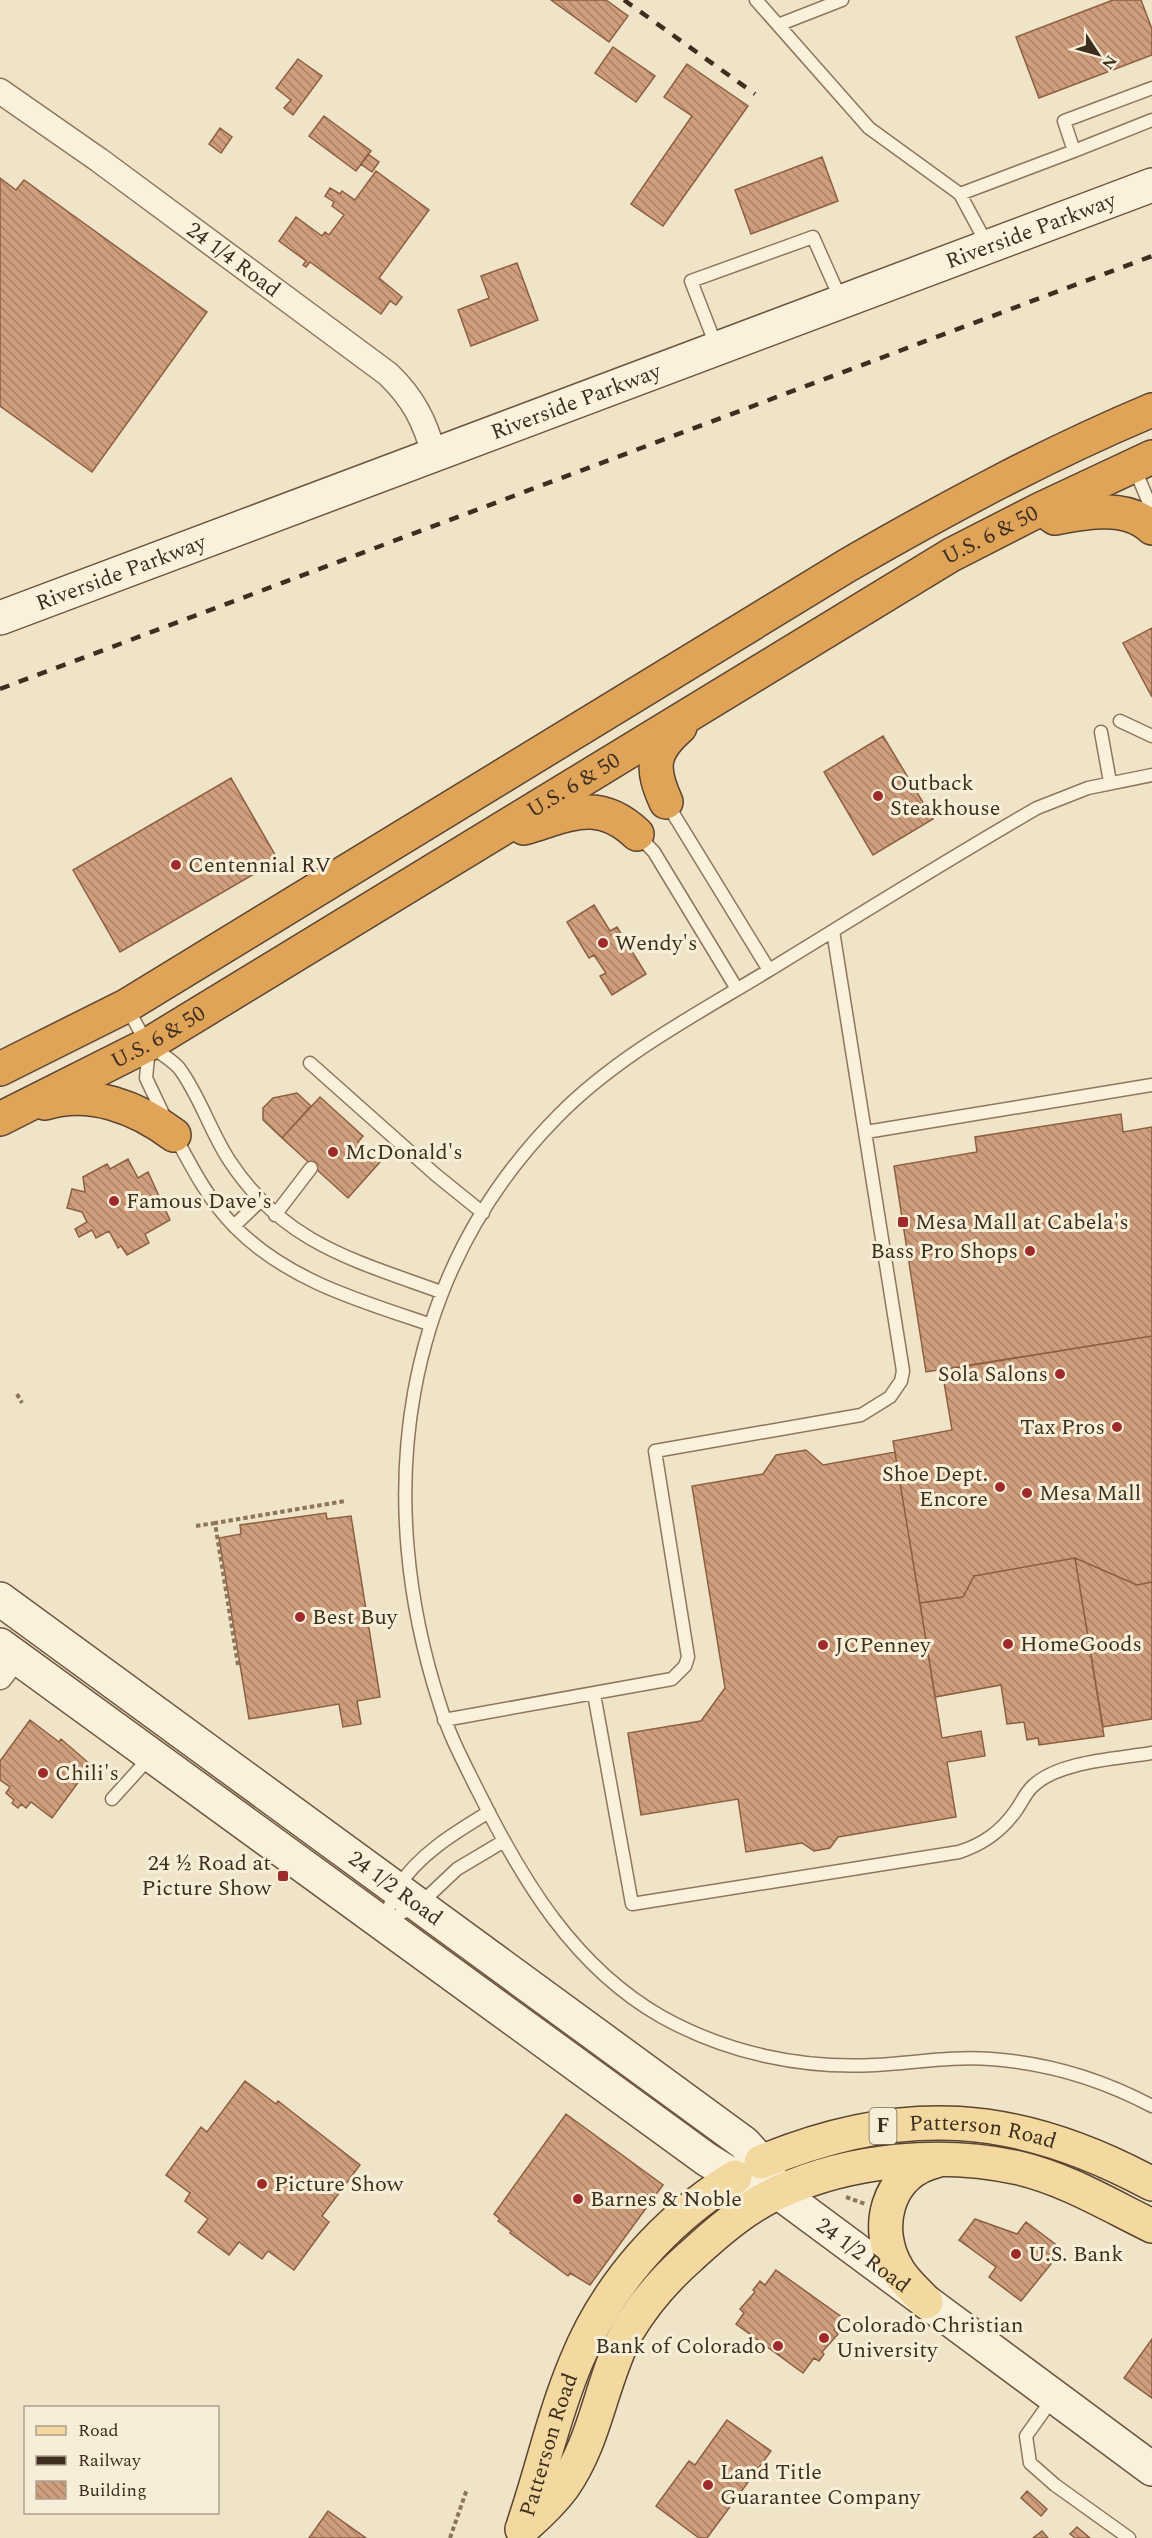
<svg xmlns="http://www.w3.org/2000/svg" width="1152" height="2538" font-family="Spectral,serif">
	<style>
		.building { fill: url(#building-back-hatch); stroke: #8d5f41; stroke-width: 1.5 }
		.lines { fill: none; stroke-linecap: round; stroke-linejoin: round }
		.lane-casing { stroke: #8d765c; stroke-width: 15 }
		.street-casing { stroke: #8d765c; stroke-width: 27 }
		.secondary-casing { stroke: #6f573f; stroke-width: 36 }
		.primary-casing { stroke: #5b4430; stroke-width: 36 }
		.highway-casing { stroke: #5b4430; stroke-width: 36 }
		.path { stroke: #8d765c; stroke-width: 4; stroke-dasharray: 4.5 3; stroke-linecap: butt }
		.lane { stroke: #faf1dc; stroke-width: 12 }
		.street { stroke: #faf1dc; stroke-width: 24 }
		.secondary { stroke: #faf1dc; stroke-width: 33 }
		.primary { stroke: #f3d9a0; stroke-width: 33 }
		.highway { stroke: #e0a458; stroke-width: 33 }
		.rail { stroke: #3d2e20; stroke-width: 4.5; stroke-dasharray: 10 10; stroke-linecap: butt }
		.poi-dot { fill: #9e2a2b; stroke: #f7eed8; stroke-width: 2 }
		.labels { text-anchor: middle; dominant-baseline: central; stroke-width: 6; stroke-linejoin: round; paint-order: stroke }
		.shield { fill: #f7eed8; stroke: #756857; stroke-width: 1.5 }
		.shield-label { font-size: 21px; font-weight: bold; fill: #3d2e20 }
		.street-label { font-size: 22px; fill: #3d2e20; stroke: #f7eed8 }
		.poi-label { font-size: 22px; fill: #3d2e20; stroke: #f7eed8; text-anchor: start }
	</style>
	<defs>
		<pattern id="building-back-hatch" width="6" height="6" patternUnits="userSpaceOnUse" patternTransform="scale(1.5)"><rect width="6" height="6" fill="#cf9f7d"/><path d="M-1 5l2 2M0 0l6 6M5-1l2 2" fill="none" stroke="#a98266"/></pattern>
	</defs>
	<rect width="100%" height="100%" fill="#f0e4c8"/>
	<path class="building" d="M 551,0 L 606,0 L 628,16 L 609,42 Z
		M 1113,0 L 1141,0 L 1152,29 L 1152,55 L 1039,98 L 1016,37 Z
		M 613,47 L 655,76 L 636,102 L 595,73 Z
		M 298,59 L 322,76 L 293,115 L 284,108 L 291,100 L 276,88 Z
		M 687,64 L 748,106 L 663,226 L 631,204 L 692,116 L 664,97 Z
		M 324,116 L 371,151 L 356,171 L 309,136 Z
		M 220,128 L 232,137 L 221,153 L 209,144 Z
		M 368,154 L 379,162 L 372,172 L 361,164 Z
		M 822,157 L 838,201 L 751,234 L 735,190 Z
		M 376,171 L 429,210 L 379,278 L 402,297 L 396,305 L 390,301 L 381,314 L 310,262 L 306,267 L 303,265 L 306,261 L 279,241 L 296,217 L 322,236 L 325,232 L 329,235 L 344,215 L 332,206 L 334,202 L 325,196 L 330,188 L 340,194 L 342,191 L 355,200 Z
		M 0,178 L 16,190 L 24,180 L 207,312 L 92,472 L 0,406 Z
		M 517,263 L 538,320 L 471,346 L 458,310 L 489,298 L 481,276 Z
		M 1152,628 L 1152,697 L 1123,643 Z
		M 883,736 L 933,819 L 873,855 L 824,772 Z
		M 231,778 L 278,860 L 120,952 L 73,870 Z
		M 594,905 L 610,931 L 617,927 L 646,974 L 612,995 L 600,976 L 606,973 L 594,955 L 589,958 L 567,922 Z
		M 297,1093 L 311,1106 L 282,1138 L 263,1120 L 263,1108 L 273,1098 Z
		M 320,1097 L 363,1136 L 358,1142 L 380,1162 L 348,1198 L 282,1138 Z
		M 1121,1114 L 1123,1132 L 1152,1127 L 1152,1336 L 926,1372 L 894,1166 L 977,1152 L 975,1137 Z
		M 128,1159 L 138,1178 L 148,1172 L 170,1220 L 145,1234 L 149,1243 L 127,1255 L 121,1246 L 118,1248 L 109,1231 L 96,1238 L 92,1230 L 79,1237 L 75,1229 L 87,1222 L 82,1212 L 67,1208 L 72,1189 L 85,1192 L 83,1177 L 107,1164 L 110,1169 Z
		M 1152,1336 L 1152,1582 L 1137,1585 L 1075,1558 L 974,1576 L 963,1597 L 920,1603 L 893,1441 L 952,1430 L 942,1370 Z
		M 806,1450 L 823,1465 L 895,1452 L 942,1738 L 981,1731 L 985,1756 L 947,1762 L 956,1817 L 838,1837 L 830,1848 L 814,1851 L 802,1843 L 746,1852 L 738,1799 L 641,1815 L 628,1733 L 701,1721 L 725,1688 L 692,1486 L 763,1474 L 776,1455 Z
		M 326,1513 L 327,1519 L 351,1516 L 380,1697 L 357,1701 L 361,1724 L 343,1727 L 339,1704 L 249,1719 L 219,1538 L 241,1534 L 240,1525 Z
		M 1075,1558 L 1104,1736 L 1039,1745 L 1038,1738 L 1027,1740 L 1024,1722 L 1007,1724 L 1001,1685 L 935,1697 L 920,1603 L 963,1597 L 974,1576 Z
		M 1075,1558 L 1137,1585 L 1152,1582 L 1152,1719 L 1103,1727 Z
		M 30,1720 L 59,1742 L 61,1739 L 91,1765 L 52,1818 L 31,1802 L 26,1808 L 21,1804 L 18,1808 L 12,1803 L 14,1800 L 6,1793 L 10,1787 L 0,1780 L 0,1761 Z
		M 245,2081 L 276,2104 L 278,2101 L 360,2165 L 322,2216 L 329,2222 L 294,2270 L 268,2251 L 262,2259 L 239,2242 L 229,2255 L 198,2232 L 208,2219 L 185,2201 L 190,2193 L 166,2175 L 201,2127 L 207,2132 Z
		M 566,2114 L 663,2185 L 590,2285 L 570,2273 L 568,2276 L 510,2233 L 511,2231 L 498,2221 L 500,2219 L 494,2214 Z
		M 975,2219 L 1017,2234 L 1026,2222 L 1059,2247 L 1048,2262 L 1051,2264 L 1021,2301 L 989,2277 L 996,2267 L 959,2240 Z
		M 776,2270 L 843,2318 L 834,2330 L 838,2334 L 822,2352 L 824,2354 L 819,2361 L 814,2358 L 803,2373 L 736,2324 L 744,2313 L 740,2309 L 755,2292 L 753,2290 L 760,2281 L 765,2285 Z
		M 1152,2339 L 1152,2398 L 1124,2378 Z
		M 727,2420 L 771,2451 L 707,2538 L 699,2538 L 656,2506 L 689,2461 L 695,2465 Z
		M 1027,2491 L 1047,2509 L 1041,2516 L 1021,2498 Z
		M 1027,2491 L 1047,2509 L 1041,2516 L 1021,2498 Z
		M 328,2511 L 366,2538 L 309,2538 Z
		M 1077,2527 L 1090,2538 L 1075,2538 L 1070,2534 Z
		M 1077,2527 L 1090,2538 L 1075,2538 L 1070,2534 Z
		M 1042,2531 L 1048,2538 L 1033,2538 Z"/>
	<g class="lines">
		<defs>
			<path id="lane" d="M 756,0 L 869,128 L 960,194 L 988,246
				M 778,25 L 842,0
				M 1074,151 L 1152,120
				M 960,194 L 1074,151 L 1064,121 L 1152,88
				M 717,348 L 691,281 L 813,237 L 841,300
				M 1134,467 L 1152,510
				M 1120,721 L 1152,736
				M 1101,732 L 1110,782
				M 1152,775 L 1088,788 L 1037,808 C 945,861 856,917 766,972 C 695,1015 617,1056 558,1116 C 400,1276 372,1496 440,1705 C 449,1735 464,1763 478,1791 C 522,1880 574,1967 662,2017 C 727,2053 801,2069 875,2065 C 914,2063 952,2056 991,2059 C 1048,2063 1101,2079 1152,2106
				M 666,802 L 769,970
				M 637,834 L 654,852 L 737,989
				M 126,1006 C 134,1018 140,1035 150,1045 C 159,1053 171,1059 179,1068 C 200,1096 210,1131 229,1160 C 283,1243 353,1260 441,1292
				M 149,1047 L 146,1078 L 165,1118
				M 310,1063 L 436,1175 L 483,1213
				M 866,1132 L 1152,1085
				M 175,1136 C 192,1168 209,1201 235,1227 C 287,1280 360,1301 429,1324
				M 275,1215 L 311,1168
				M 234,1226 L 260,1201
				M 594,1694 L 632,1904 L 959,1852 C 984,1844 1002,1831 1017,1809 C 1022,1802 1026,1792 1033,1786 C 1059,1761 1117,1759 1152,1753
				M 444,1720 L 672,1679 L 685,1666 L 688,1657 L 655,1451 L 861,1415 L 890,1397 L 901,1381 L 903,1371 L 833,931
				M 112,1799 L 151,1756
				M 384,1922 C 388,1911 392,1897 398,1887 C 419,1854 456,1832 489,1812
				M 384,1922 L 420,1904 L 457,1869 L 504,1841
				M 1053,2398 L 1026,2436 L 1030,2463 L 1055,2485 L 1129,2538"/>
			<g id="street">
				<path id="s1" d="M 0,91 L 99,160 L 388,374 C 413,398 425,421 434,455"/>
				<path d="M 0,1677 L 16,1656"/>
			</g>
			<g id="secondary">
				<path id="s2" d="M 0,618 L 1152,185"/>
				<path id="s3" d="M 0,1599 L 744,2143 L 761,2162 L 776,2188"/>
				<path id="s4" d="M 0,1645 L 706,2159 L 735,2177 L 778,2192 L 1152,2469"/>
			</g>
			<g id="primary">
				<path id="s5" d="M 761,2162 C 903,2103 1017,2111 1152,2184"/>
				<path d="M 926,2302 C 917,2292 905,2282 898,2270 C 873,2230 886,2173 936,2161"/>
				<path id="s6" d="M 524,2523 C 542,2470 554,2414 576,2362 C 607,2285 665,2220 735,2177"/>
				<path d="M 522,2529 C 537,2516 551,2503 563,2487 C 596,2441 601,2381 627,2332 C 644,2303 666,2278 691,2256 C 717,2232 746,2207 779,2192 C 851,2159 942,2151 1019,2168 C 1066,2179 1109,2205 1152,2226"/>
			</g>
			<g id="highway">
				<path d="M 1048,513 L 1055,518 C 1086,512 1127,504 1152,528"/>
				<path d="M 666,802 C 651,769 651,752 680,727"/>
				<path d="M 524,828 C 569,815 598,797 637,834"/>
				<path d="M 0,1069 L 126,1006 L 848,565 C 947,508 1047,454 1152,410"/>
				<path d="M 45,1103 C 91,1089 138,1108 174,1135"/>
				<path id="s7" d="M 0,1119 L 149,1044 L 951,555 L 1041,509 L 1152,457"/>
			</g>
		</defs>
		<use href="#lane" class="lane-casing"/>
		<use href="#street" class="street-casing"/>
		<use href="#secondary" class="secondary-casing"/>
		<use href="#primary" class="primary-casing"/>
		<use href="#highway" class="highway-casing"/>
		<path class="path" d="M 17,1394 L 22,1403
			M 196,1526 L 215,1523
			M 238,1665 L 215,1523 L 345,1501
			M 846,2197 L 865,2204
			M 450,2538 L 467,2489"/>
		<use href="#lane" class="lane"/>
		<use href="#street" class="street"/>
		<use href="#secondary" class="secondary"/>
		<use href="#primary" class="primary"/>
		<use href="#highway" class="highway"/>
		<path class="rail" d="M 624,0 L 755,94
			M 0,689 L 1152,256"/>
	</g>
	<g class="poi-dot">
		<circle cx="878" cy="796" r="6"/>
		<circle cx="176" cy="865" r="6"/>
		<circle cx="603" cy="943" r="6"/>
		<circle cx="333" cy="1152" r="6"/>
		<circle cx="114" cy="1201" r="6"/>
		<rect x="897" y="1216" width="12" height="12" rx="3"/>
		<circle cx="1030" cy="1251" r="6"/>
		<circle cx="1060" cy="1374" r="6"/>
		<circle cx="1117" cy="1427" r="6"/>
		<circle cx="1000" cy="1487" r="6"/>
		<circle cx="1027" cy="1493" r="6"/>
		<circle cx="300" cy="1617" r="6"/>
		<circle cx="1008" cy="1644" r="6"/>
		<circle cx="823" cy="1645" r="6"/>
		<circle cx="43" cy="1773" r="6"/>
		<rect x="277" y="1870" width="12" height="12" rx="3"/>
		<circle cx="262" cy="2184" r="6"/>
		<circle cx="578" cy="2199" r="6"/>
		<circle cx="1016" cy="2254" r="6"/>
		<circle cx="824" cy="2338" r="6"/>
		<circle cx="778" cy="2346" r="6"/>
		<circle cx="708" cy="2485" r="6"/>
	</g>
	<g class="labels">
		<rect class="shield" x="869.5" y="2108" width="27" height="36" rx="4.5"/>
		<g class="shield-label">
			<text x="883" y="2126">F</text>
		</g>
		<g class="street-label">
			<text stroke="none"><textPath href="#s2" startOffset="1101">Riverside Parkway</textPath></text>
			<text stroke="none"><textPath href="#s1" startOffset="288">24 1/4 Road</textPath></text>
			<text stroke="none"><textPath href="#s2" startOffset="615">Riverside Parkway</textPath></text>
			<text stroke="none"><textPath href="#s7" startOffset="1150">U.S. 6 &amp; 50</textPath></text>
			<text stroke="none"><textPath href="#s2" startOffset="129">Riverside Parkway</textPath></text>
			<text stroke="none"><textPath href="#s7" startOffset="664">U.S. 6 &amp; 50</textPath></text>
			<text stroke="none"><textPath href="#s7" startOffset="178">U.S. 6 &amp; 50</textPath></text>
			<text stroke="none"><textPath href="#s3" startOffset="490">24 1/2 Road</textPath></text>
			<text stroke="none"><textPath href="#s5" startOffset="228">Patterson Road</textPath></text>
			<text stroke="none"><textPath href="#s4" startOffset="1059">24 1/2 Road</textPath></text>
			<text stroke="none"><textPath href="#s6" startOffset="82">Patterson Road</textPath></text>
		</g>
		<g class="poi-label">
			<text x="890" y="783">Outback<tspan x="890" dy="25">Steakhouse</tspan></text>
			<text x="188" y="865">Centennial RV</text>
			<text x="615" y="943">Wendy's</text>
			<text x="345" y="1152">McDonald's</text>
			<text x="126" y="1201">Famous Dave's</text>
			<text x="915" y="1222">Mesa Mall at Cabela's</text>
			<text x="1018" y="1251" text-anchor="end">Bass Pro Shops</text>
			<text x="1048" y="1374" text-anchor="end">Sola Salons</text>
			<text x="1105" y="1427" text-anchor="end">Tax Pros</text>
			<text x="988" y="1474" text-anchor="end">Shoe Dept.<tspan x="988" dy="25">Encore</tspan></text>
			<text x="1039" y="1493">Mesa Mall</text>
			<text x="312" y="1617">Best Buy</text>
			<text x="1020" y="1644">HomeGoods</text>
			<text x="835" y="1645">JCPenney</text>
			<text x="55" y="1773">Chili's</text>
			<text x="271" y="1863" text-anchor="end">24 ½ Road at<tspan x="271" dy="25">Picture Show</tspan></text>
			<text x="274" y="2184">Picture Show</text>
			<text x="590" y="2199">Barnes &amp; Noble</text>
			<text x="1028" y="2254">U.S. Bank</text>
			<text x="836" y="2325">Colorado Christian<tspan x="836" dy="25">University</tspan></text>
			<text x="766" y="2346" text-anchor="end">Bank of Colorado</text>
			<text x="720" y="2472">Land Title<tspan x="720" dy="25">Guarantee Company</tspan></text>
		</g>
	</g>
	<rect x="24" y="2406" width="195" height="108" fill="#f7eed8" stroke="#ada18e" stroke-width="1.5"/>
	<rect x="36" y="2426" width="30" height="9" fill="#f3d9a0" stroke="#ada18e" stroke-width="1.5"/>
	<text x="78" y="2436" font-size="18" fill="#3d2e20">Road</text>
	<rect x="36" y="2456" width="30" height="9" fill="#3d2e20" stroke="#ada18e" stroke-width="1.5"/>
	<text x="78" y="2466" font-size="18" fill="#3d2e20">Railway</text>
	<rect x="36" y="2481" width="30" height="18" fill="url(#building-back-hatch)" stroke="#ada18e" stroke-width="1.5"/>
	<text x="78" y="2496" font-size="18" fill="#3d2e20">Building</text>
	<g transform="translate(1098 54) rotate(126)" stroke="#f7eed8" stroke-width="4.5" paint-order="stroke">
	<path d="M0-4.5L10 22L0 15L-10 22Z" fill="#3d2e20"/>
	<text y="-9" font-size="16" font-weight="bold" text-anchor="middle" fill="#3d2e20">N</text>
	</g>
</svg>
